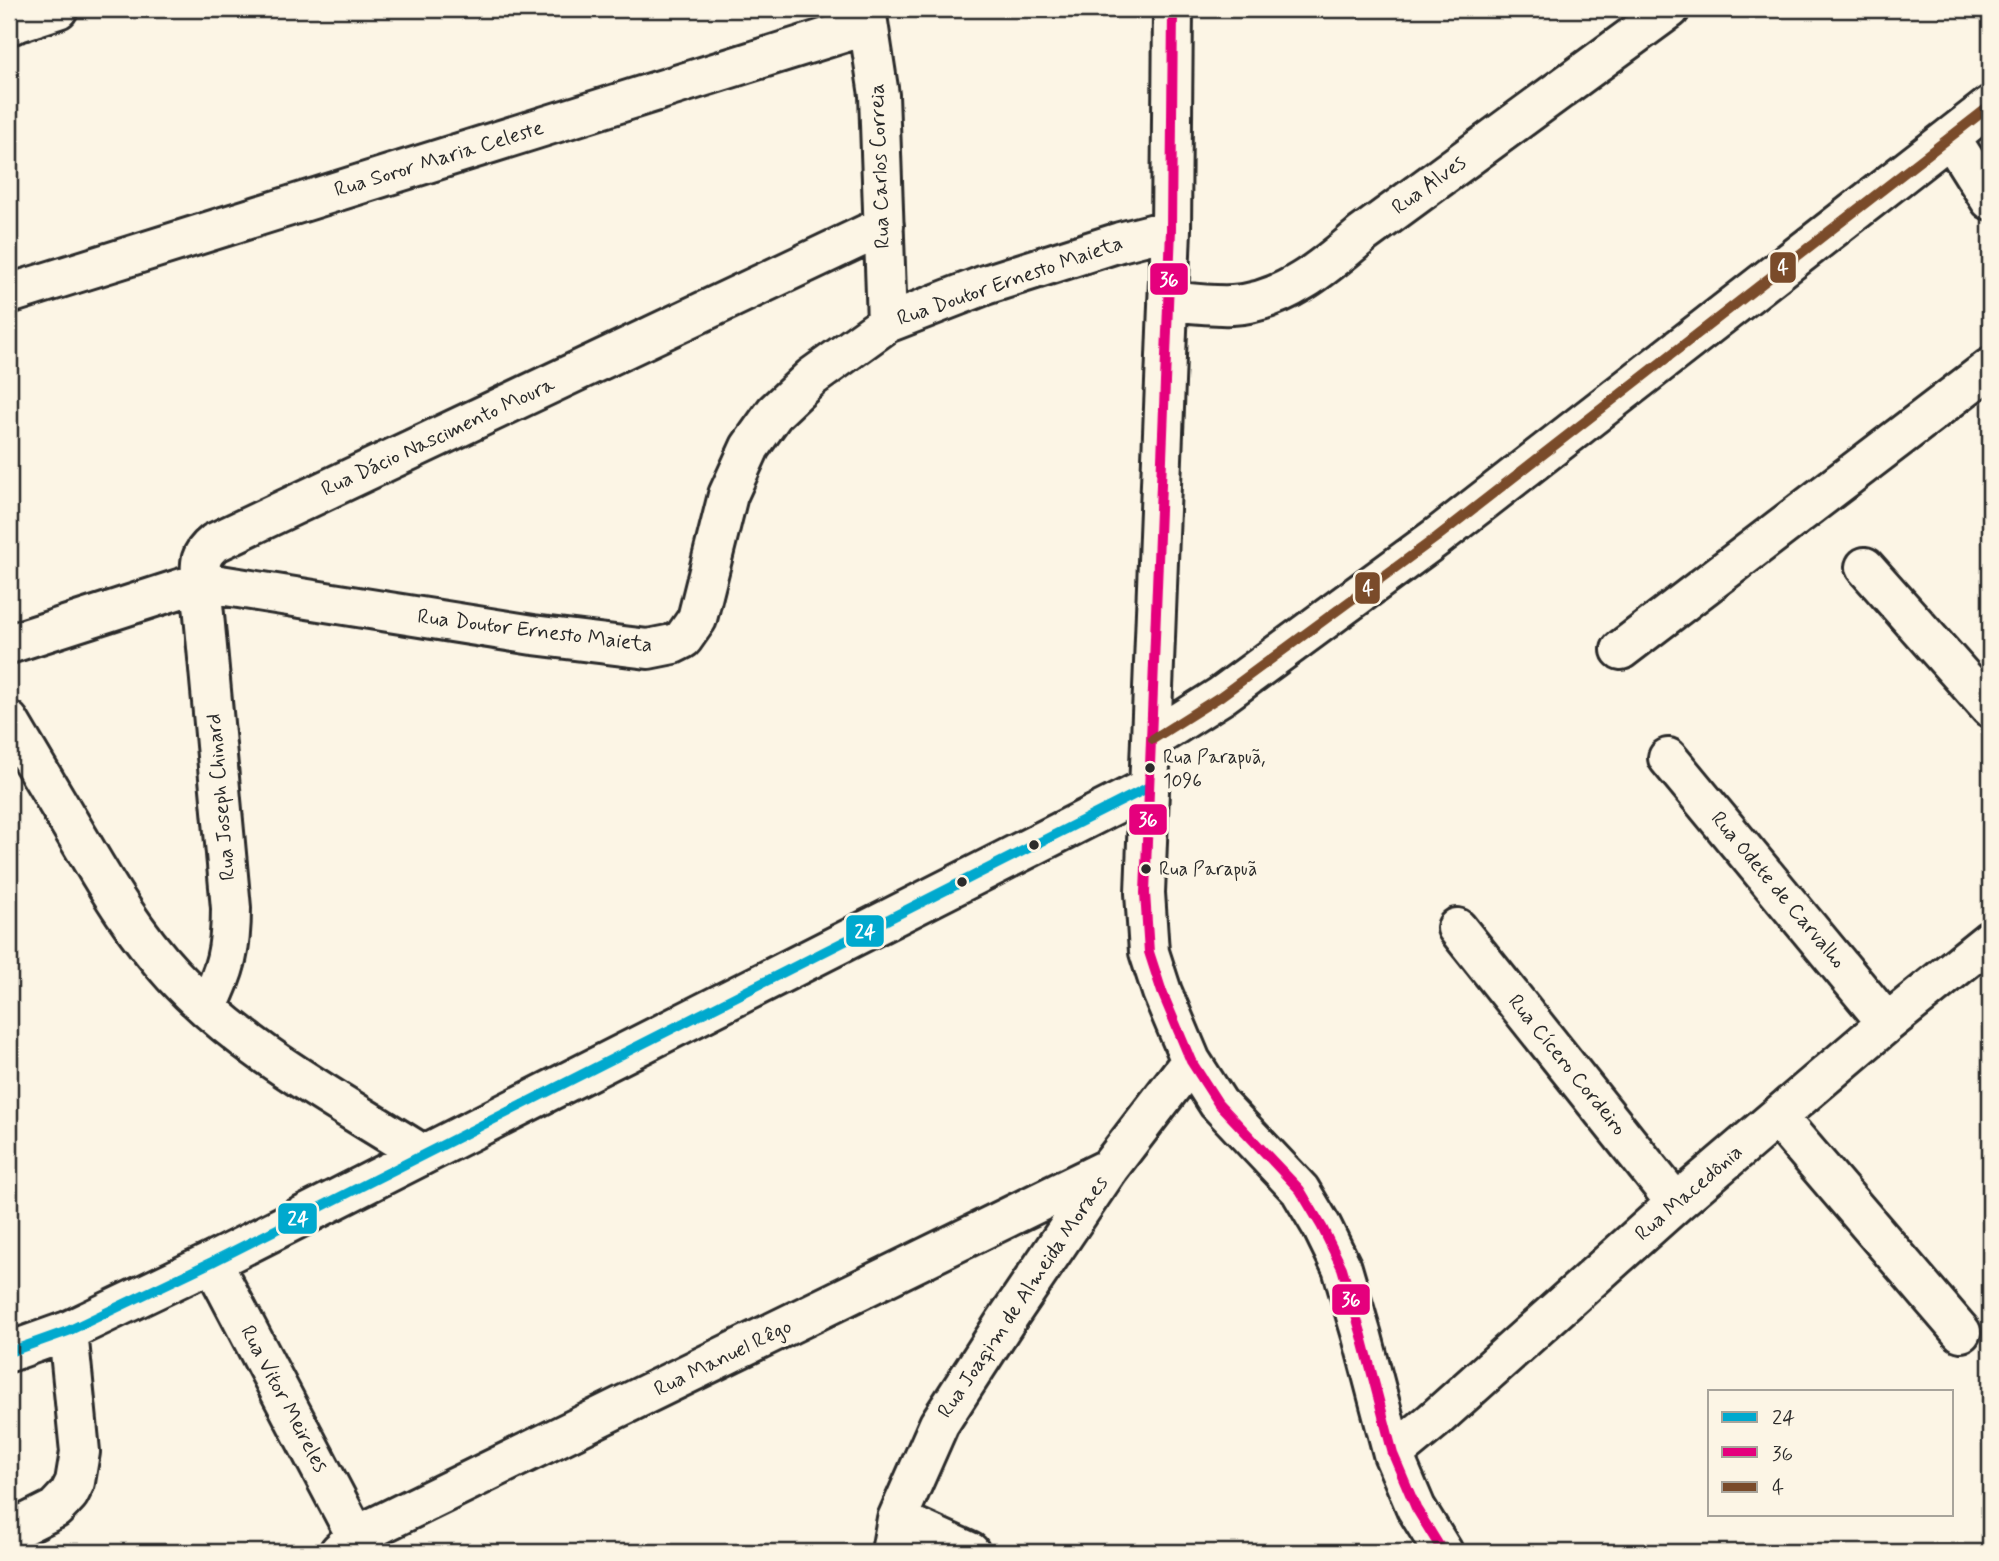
<svg xmlns="http://www.w3.org/2000/svg" width="1999" height="1561" font-family="Mynerve,sans-serif">
	<style>
		.built { fill: #ece6d7 }
		.lines { fill: none; stroke-linecap: round; stroke-linejoin: round }
		.minor-casing { stroke: #2b2b2b; stroke-width: 44 }
		.minor { stroke: #fcf5e5; stroke-width: 38 }
		.bus-1-casing { stroke: #fcf5e5; stroke-width: 16 }
		.bus-2-casing { stroke: #fcf5e5; stroke-width: 16 }
		.bus-3-casing { stroke: #fcf5e5; stroke-width: 16 }
		.bus-1 { stroke: #00a9ce; stroke-width: 10 }
		.bus-2 { stroke: #e5007d; stroke-width: 10 }
		.bus-3 { stroke: #7a4b2a; stroke-width: 10 }
		.bus-dot { fill: #2b2b2b; stroke: #fcf5e5; stroke-width: 2.5 }
		.labels { text-anchor: middle; dominant-baseline: central; stroke-width: 7; stroke-linejoin: round; paint-order: stroke }
		.bus-label { font-size: 19px; fill: #2b2b2b; stroke: #fcf5e5; text-anchor: start }
		.street-label { font-size: 21px; fill: #2b2b2b; stroke: #fcf5e5 }
		.line-badge { stroke: #fcf5e5; stroke-width: 2.5 }
		.badge-label { font-size: 19px; text-anchor: middle; font-weight: bold; fill: #fff }
	</style>
	<rect width="100%" height="100%" fill="#fcf5e5"/>
	<filter id="ink" filterUnits="userSpaceOnUse"><feTurbulence type="fractalNoise" baseFrequency=".0143" numOctaves="2"/><feDisplacementMap in="SourceGraphic" scale="14" xChannelSelector="R" yChannelSelector="G"/><feConvolveMatrix kernelMatrix="1 2 1 2 8 2 1 2 1" color-interpolation-filters="sRGB"/></filter>
	<g filter="url(#ink)">
		<path class="built" d="M 1990,131 L 1990,162 L 1977,142 Z"/>
		<g class="lines">
			<defs>
				<path id="minor" d="M 866,9 L 879,95 L 887,323
					M 1173,9 L 1171,229 L 1145,893 L 1149,952 L 1162,992 L 1191,1061 L 1218,1103 L 1300,1190 L 1322,1227 L 1342,1268 L 1362,1336 L 1393,1454 L 1416,1508 L 1443,1552
					M 9,25 L 58,9
					M 1951,138 L 1990,200
					M 9,294 L 868,25
					M 1168,301 C 1189,303 1211,306 1232,305 C 1283,303 1327,265 1363,234 L 1670,9
					M 1865,567 L 1990,708
					M 9,644 L 201,582 L 533,635 L 648,649 L 673,644 L 683,639 L 697,619 L 728,495 L 750,447 L 775,412 L 812,377 L 887,323 L 985,285 L 1120,242 L 1171,229
					M 1621,650 L 1990,368
					M 9,721 C 33,762 58,803 82,844 C 109,890 136,935 173,975 C 242,1050 337,1100 422,1154
					M 1153,739 L 1221,696 L 1437,537 L 1990,106
					M 1668,758 L 1887,1023
					M 1457,928 L 1676,1203
					M 207,1008 C 226,970 231,950 231,908 L 201,582 C 200,563 199,555 214,543 L 884,226
					M 1777,1117 L 1961,1332
					M 212,1262 L 356,1536
					M 9,1352 L 68,1331 L 212,1262 L 1149,787
					M 1393,1454 L 1433,1421 L 1676,1203 L 1887,1023 L 1990,940
					M 897,1519 L 970,1552
					M 9,1532 L 55,1509 L 69,1494 L 75,1482 L 80,1452 L 68,1331
					M 339,1552 L 356,1536 L 1109,1168
					M 891,1552 L 897,1519 L 939,1424 L 1005,1322 L 1109,1168 L 1191,1061"/>
			</defs>
			<use href="#minor" class="minor-casing"/>
			<use href="#minor" class="minor"/>
			<defs>
				<path id="bus-1" d="M 9,1352 L 68,1331 L 212,1262 L 1149,787"/>
				<path id="bus-2" d="M 1173,9 L 1171,229 L 1145,893 L 1149,952 L 1162,992 L 1191,1061 L 1218,1103 L 1300,1190 L 1322,1227 L 1342,1268 L 1362,1336 L 1393,1454 L 1416,1508 L 1443,1552"/>
				<path id="bus-3" d="M 1153,739 L 1221,696 L 1437,537 L 1990,106"/>
			</defs>
			<use href="#bus-1" class="bus-1-casing"/>
			<use href="#bus-2" class="bus-2-casing"/>
			<use href="#bus-3" class="bus-3-casing"/>
			<use href="#bus-1" class="bus-1"/>
			<use href="#bus-2" class="bus-2"/>
			<use href="#bus-3" class="bus-3"/>
		</g>
	</g>
	<g class="bus-dot">
		<circle cx="1150" cy="768" r="6"/>
		<circle cx="1034" cy="845" r="6"/>
		<circle cx="1146" cy="869" r="6"/>
		<circle cx="962" cy="882" r="6"/>
	</g>
	<g class="labels">
		<g class="bus-label">
			<text x="1163" y="757">Rua Parapuã,<tspan x="1163" dy="24">1096</tspan></text>
			<text x="1159" y="869">Rua Parapuã</text>
		</g>
		<g class="street-label">
			<text transform="translate(439 159) rotate(-17)">Rua Soror Maria Celeste</text>
			<text transform="translate(880 166) rotate(-92)">Rua Carlos Correia</text>
			<text transform="translate(1429 185) rotate(-36)">Rua Alves</text>
			<text transform="translate(1010 281) rotate(-19)">Rua Doutor Ernesto Maieta</text>
			<text transform="translate(438 437) rotate(-25)">Rua Dácio Nascimento Moura</text>
			<text transform="translate(535 631) rotate(7)">Rua Doutor Ernesto Maieta</text>
			<text transform="translate(221 797) rotate(-95)">Rua Joseph Chinard</text>
			<text transform="translate(1778 890) rotate(50)">Rua Odete de Carvalho</text>
			<text transform="translate(1567 1065) rotate(51)">Rua Cícero Cordeiro</text>
			<text transform="translate(1689 1193) rotate(-41)">Rua Macedônia</text>
			<text transform="translate(1023 1297) rotate(-56)">Rua Joaqim de Almeida Moraes</text>
			<text transform="translate(723 1358) rotate(-26)">Rua Manuel Rêgo</text>
			<text transform="translate(284 1399) rotate(62)">Rua Vitor Meireles</text>
		</g>
	</g>
	<g class="line-badge">
		<rect x="1769" y="251" width="28" height="33" rx="7" fill="#7a4b2a"/>
		<rect x="1149" y="262" width="40" height="34" rx="7" fill="#e5007d"/>
		<rect x="1354" y="571" width="27" height="34" rx="7" fill="#7a4b2a"/>
		<rect x="1128" y="803" width="40" height="33" rx="7" fill="#e5007d"/>
		<rect x="845" y="914" width="40" height="34" rx="7" fill="#00a9ce"/>
		<rect x="277" y="1202" width="41" height="33" rx="7" fill="#00a9ce"/>
		<rect x="1331" y="1283" width="40" height="33" rx="7" fill="#e5007d"/>
	</g>
	<g class="badge-label">
		<text x="1783" y="274">4</text>
		<text x="1169" y="286">36</text>
		<text x="1368" y="595">4</text>
		<text x="1148" y="826">36</text>
		<text x="865" y="938">24</text>
		<text x="298" y="1225">24</text>
		<text x="1351" y="1306">36</text>
	</g>
	<rect width="1999" height="1561" fill="none" stroke="#fcf5e5" stroke-width="35"/>
	<rect x="18" y="18" width="1964" height="1526" fill="none" stroke="#2b2b2b" stroke-width="2.5" filter="url(#ink)"/>
	<rect x="1708" y="1390" width="245" height="126" fill="#fcf5e5" stroke="#a8a49b" stroke-width="2"/>
	<rect x="1722" y="1412" width="35" height="10" fill="#00a9ce" stroke="#a8a49b" stroke-width="2"/>
	<text x="1772" y="1424" font-size="21" fill="#2b2b2b">24</text>
	<rect x="1722" y="1447" width="35" height="10" fill="#e5007d" stroke="#a8a49b" stroke-width="2"/>
	<text x="1772" y="1460" font-size="21" fill="#2b2b2b">36</text>
	<rect x="1722" y="1482" width="35" height="10" fill="#7a4b2a" stroke="#a8a49b" stroke-width="2"/>
	<text x="1772" y="1494" font-size="21" fill="#2b2b2b">4</text>
</svg>
